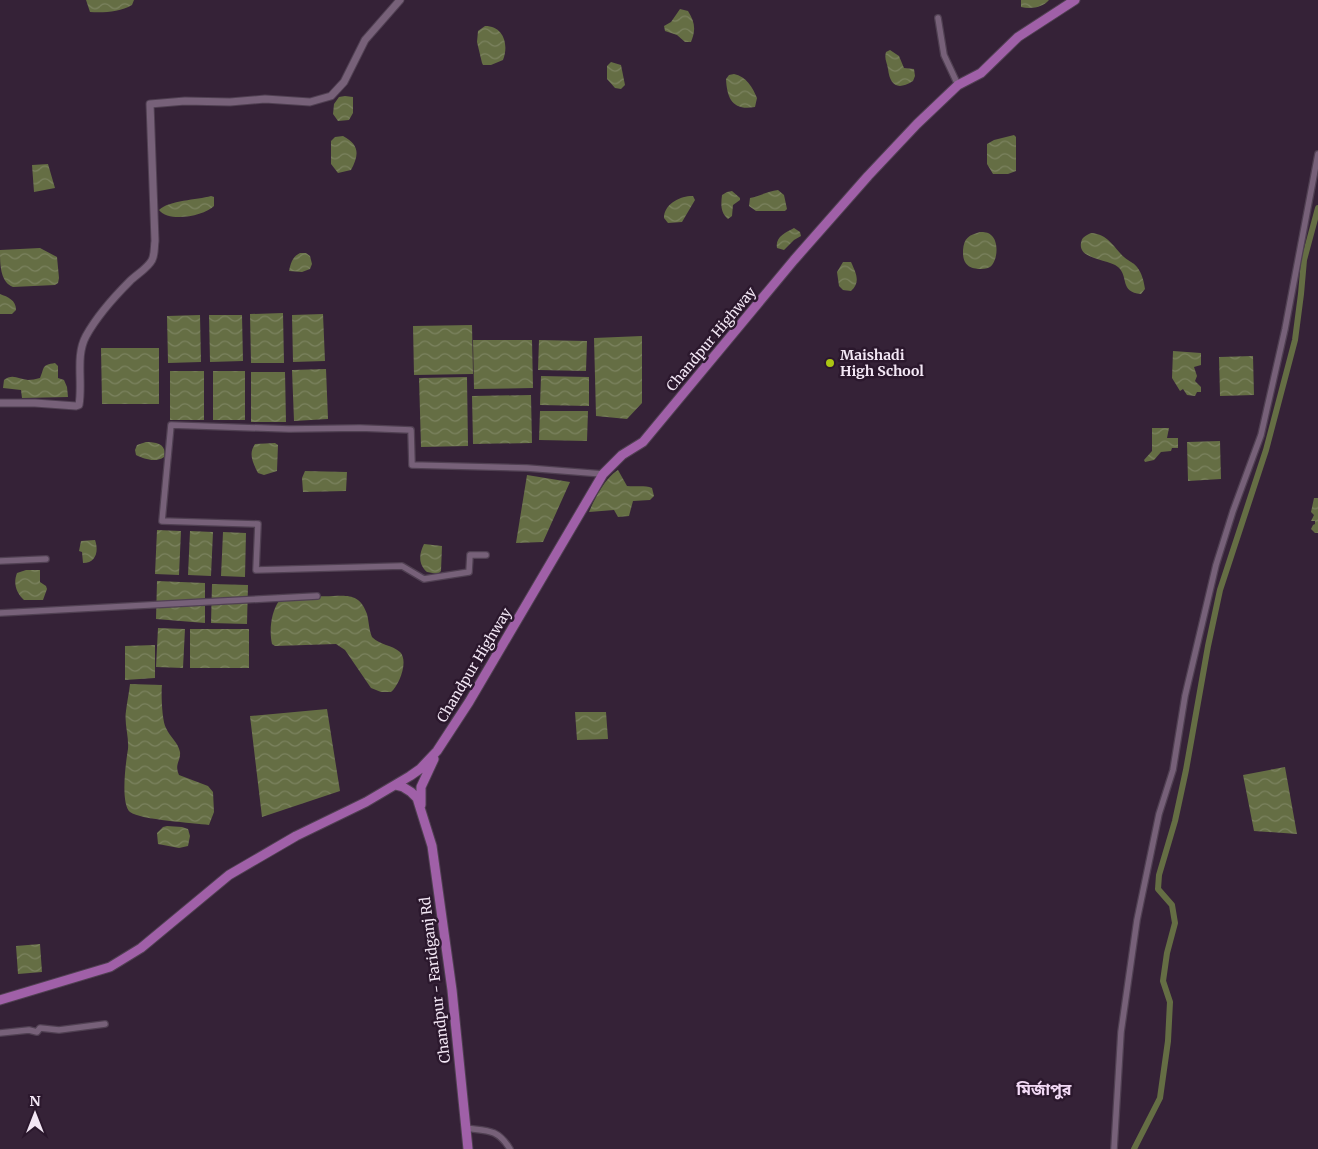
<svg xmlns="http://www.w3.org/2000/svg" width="1318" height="1149" font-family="Merriweather,'Noto Sans Bengali',serif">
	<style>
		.water { fill: url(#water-waves) }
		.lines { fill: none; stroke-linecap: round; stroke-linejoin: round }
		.canal { stroke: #656e44; stroke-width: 6 }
		.minor-casing { stroke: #504052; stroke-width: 8 }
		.tertiary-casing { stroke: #504052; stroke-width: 9 }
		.primary-casing { stroke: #504052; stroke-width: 11 }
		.minor { stroke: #776179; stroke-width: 5.5 }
		.tertiary { stroke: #776179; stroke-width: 7 }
		.primary { stroke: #a060a8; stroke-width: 9 }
		.poi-dot { fill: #acc613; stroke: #2b182d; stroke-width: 2 }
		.labels { text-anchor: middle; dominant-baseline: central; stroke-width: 5; stroke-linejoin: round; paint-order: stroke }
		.street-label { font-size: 14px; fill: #f3e7f5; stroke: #2b182d }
		.poi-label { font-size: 14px; font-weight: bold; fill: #f3e7f5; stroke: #2b182d; text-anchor: start }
		.quarter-label { font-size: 16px; font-weight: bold; fill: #f2d9f5; stroke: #2b182d }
	</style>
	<defs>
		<pattern id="water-waves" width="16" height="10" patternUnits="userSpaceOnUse" patternTransform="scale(1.25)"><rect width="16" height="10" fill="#656e44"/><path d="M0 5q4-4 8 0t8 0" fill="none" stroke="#7c8360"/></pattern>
	</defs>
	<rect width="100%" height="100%" fill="#352237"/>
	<path class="water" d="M 86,0 L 134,0 L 132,5 C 120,12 103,13 90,12 Z
		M 1021,0 L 1049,0 C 1042,8 1031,9 1021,7 Z
		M 680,9 L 688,11 C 695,22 696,30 691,42 L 685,42 L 677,35 L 665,31 L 664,26 L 671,22 Z
		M 485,26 C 504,26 509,45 503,60 L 491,65 L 483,65 L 482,63 L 477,42 L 478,31 Z
		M 890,50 L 899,56 L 904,68 L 914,69 L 915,76 L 913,81 C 897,91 890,85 888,69 C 887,62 884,59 886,52 Z
		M 611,62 L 621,65 L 625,85 L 621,89 L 615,88 L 607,79 L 607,66 Z
		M 734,74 C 746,76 753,88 757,98 L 755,107 C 733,111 727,99 726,79 L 729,75 Z
		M 345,96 L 353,97 L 353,113 L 349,120 L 338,121 L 333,114 L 334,104 L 339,97 Z
		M 1014,135 L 1016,137 L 1016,171 L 1008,174 L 993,174 L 987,164 L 987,144 L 994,140 Z
		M 343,136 C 360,145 359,155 351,170 L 338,173 L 331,164 L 331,141 L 335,137 Z
		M 48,164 L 55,188 L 34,192 L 32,165 Z
		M 778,190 L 784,195 L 787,209 L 785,211 L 756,211 L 749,206 L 750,198 C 760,196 768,191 778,190 Z
		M 732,191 L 740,198 L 740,200 L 733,205 L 732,216 L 728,219 C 720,212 721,204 722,195 L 727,192 Z
		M 211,196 L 214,197 L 214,206 C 204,216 169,223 159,210 C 169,200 197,200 211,196 Z
		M 690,196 L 693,196 L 695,200 L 682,222 L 668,223 L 664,218 C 664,205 678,197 690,196 Z
		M 794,228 L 800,232 L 801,236 L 794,240 L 784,250 L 777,248 C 775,237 785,233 794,228 Z
		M 980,232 C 984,232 988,232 991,235 C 999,241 998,261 990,267 C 986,269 982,269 978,269 C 972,268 968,267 965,262 C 963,258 963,255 963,250 C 964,238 969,235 980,232 Z
		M 1091,233 C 1111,234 1116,253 1128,260 C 1132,263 1134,263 1137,267 C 1142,273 1144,282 1145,289 L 1141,294 C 1119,292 1129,276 1118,267 C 1109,259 1078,260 1081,243 C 1082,237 1085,236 1091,233 Z
		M 40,248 L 57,257 L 59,278 L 58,283 L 55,285 L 13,287 C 0,282 0,264 0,250 Z
		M 300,253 L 306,253 L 310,256 L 312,264 L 310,269 L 302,272 L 289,271 C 291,263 292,257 300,253 Z
		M 843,262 L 851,262 C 856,273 861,282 851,291 L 843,290 L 839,286 L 837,272 Z
		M 0,294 C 8,297 16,300 16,310 L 12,314 L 0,314 Z
		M 283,313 L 284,363 L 251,363 L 250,314 Z
		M 323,314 L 325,361 L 293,362 L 292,315 Z
		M 200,315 L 201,362 L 168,363 L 167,316 Z
		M 209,315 L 242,315 L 243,361 L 210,362 Z
		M 472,325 L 473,374 L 414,375 L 413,326 Z
		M 642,336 L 642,403 L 627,419 L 596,416 L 594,338 Z
		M 473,340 L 532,340 L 533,388 L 474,389 Z
		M 539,340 L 587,341 L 586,371 L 538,370 Z
		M 101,348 L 159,348 L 159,404 L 102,404 Z
		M 1173,351 L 1201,353 L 1201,365 L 1194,367 L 1197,376 L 1195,381 L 1201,387 L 1201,392 L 1197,392 L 1195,396 L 1187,395 L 1183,389 L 1180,391 L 1172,378 Z
		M 1253,356 L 1254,395 L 1220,396 L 1219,357 Z
		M 55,363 L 58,366 L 58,378 L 64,380 L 67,387 L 68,397 L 22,398 L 21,390 L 3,388 L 4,380 C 12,373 19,379 28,380 C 31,380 36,379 40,378 C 45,367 41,365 55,363 Z
		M 326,369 L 328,419 L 294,421 L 292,370 Z
		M 170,371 L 204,371 L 204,420 L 170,420 Z
		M 213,371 L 245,371 L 245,420 L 213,420 Z
		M 251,372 L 285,372 L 286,422 L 251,422 Z
		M 541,376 L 589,377 L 589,406 L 540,405 Z
		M 467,377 L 468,446 L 421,447 L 419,378 Z
		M 531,395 L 532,443 L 473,444 L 472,396 Z
		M 540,411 L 588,411 L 587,441 L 539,440 Z
		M 1152,428 L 1169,428 L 1167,438 L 1178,438 L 1178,448 L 1172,448 L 1171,451 L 1161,452 L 1154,460 L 1145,462 L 1144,460 L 1152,451 Z
		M 1220,441 L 1221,479 L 1188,481 L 1187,442 Z
		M 146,442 C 157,442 167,444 164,457 C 156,463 144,459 136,455 L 135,450 L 137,445 Z
		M 275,443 L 278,445 L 277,471 L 264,475 L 258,473 C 253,463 248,454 255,444 Z
		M 618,470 L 627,486 C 635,487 645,485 652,488 L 654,496 L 650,500 L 633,501 L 629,516 L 618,517 L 614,510 L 589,512 C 595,498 605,478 618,470 Z
		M 305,471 L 347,472 L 346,491 L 303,492 L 302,478 Z
		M 527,475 L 570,482 L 543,542 L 516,543 Z
		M 1314,498 L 1318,498 L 1318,533 L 1315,533 L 1311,529 L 1313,525 L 1315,524 L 1315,521 L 1311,521 L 1314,515 L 1311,512 Z
		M 157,530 L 181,531 L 179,575 L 155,574 Z
		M 190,531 L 213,532 L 211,576 L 188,575 Z
		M 223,532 L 246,533 L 245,577 L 221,576 Z
		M 95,540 C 99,551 96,563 83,563 L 82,552 L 79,551 L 81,541 Z
		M 424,544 L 442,546 L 441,571 L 438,574 L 427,572 C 418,564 419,554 424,544 Z
		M 26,570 L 40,570 L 40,582 L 46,586 L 47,589 L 43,600 L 24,600 C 16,593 13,583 17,573 Z
		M 157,581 L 205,583 L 205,623 L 156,619 Z
		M 212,584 L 248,585 L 247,624 L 211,623 Z
		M 317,596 C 340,598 358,588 367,614 C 369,622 369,630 372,637 C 380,645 392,645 400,652 C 409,661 399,686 391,692 L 381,692 L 371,688 L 345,650 L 336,644 L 275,646 L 272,644 C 269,631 271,612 279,601 Z
		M 158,628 L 185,629 L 183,668 L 156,667 Z
		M 190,629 L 249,629 L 249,668 L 190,668 Z
		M 155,645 L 155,678 L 125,680 L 125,646 Z
		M 130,684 L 162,685 C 161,694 162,721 166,728 C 170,737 178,742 180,752 C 181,761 174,764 179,775 L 208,786 L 213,792 L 214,812 L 209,825 C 194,823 141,820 130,812 C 120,803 126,761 128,749 C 129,736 124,723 126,711 C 127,702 129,693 130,684 Z
		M 327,709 L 340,791 L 262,817 L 250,716 Z
		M 575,712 L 606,712 L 608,739 L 577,740 Z
		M 1285,767 L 1297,834 L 1254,831 L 1243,775 Z
		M 167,826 L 182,827 L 188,829 L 190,836 L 188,846 L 179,848 L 158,844 L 157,833 L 163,827 Z
		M 40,944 L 42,972 L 18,974 L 16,946 Z"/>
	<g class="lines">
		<path class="canal" d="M 1134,1149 L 1160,1098 L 1168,1041 L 1170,1002 L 1163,981 L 1167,953 L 1175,923 L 1172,905 L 1158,889 L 1159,875 L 1175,821 L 1186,770 L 1208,646 L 1220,590 L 1266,450 L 1295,340 L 1301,294 L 1304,260 L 1318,208"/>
		<defs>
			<path id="minor" d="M 938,18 L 944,55 L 958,85
				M 486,555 L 470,555 L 469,572 L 424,579 L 402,566 L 256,570 L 258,524 L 162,521 L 171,425 L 289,429 L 360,428 L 411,430 L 412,465 L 527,468 L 603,474
				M 0,561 L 46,559
				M 0,613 L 317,596
				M 0,1033 L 29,1030 L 37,1032 L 40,1028 L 59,1030 L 105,1024
				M 465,1128 C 487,1131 497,1128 510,1149
				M 1114,1149 L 1121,1032 L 1137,920 L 1159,814 L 1173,770 L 1185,696 L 1216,565 L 1233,511 L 1261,435 L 1285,329 L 1318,154"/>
			<path id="tertiary" d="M 0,403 L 35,403 L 76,406 L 79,405 C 83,382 75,356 86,336 C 97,316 114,297 130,281 C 136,275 148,268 152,260 C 155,254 154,247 155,241 L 150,104 L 185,101 L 230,102 L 265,99 L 310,102 L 331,96 L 344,82 L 365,40 L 400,0"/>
			<path id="primary" d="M 395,785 L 403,787 L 411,792 L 417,798 L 432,846 L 452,990 L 468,1149
				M 421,805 L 421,787 L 434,759
				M 0,1000 L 110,967 L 141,948 L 229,875 L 296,836 L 366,802 L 410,776 L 420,769 L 437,751 L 469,702 L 603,474 L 622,455 L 643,442 L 794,260 L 868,176 L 917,124 L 958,85 L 981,73 L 1018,37 L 1075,0"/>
		</defs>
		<use href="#minor" class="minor-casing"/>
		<use href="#tertiary" class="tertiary-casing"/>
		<use href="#primary" class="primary-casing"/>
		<use href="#minor" class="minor"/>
		<use href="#tertiary" class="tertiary"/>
		<use href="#primary" class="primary"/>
	</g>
	<circle class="poi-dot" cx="830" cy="363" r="5"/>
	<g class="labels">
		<g class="street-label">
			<text transform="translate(711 339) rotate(-50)">Chandpur Highway</text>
			<text transform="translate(474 665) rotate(-59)">Chandpur Highway</text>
			<text transform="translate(435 980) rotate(-97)">Chandpur - Faridganj Rd</text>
		</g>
		<g class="poi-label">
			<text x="840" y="355">Maishadi<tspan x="840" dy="16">High School</tspan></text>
		</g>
		<g class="quarter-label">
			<text x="1044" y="1089">মির্জাপুর</text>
		</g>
	</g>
	<g transform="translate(35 1114)" stroke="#2b182d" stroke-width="4" paint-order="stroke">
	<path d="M0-4L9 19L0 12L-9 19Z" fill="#f3e7f5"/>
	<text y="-8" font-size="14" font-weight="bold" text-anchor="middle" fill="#f3e7f5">N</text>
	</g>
</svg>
